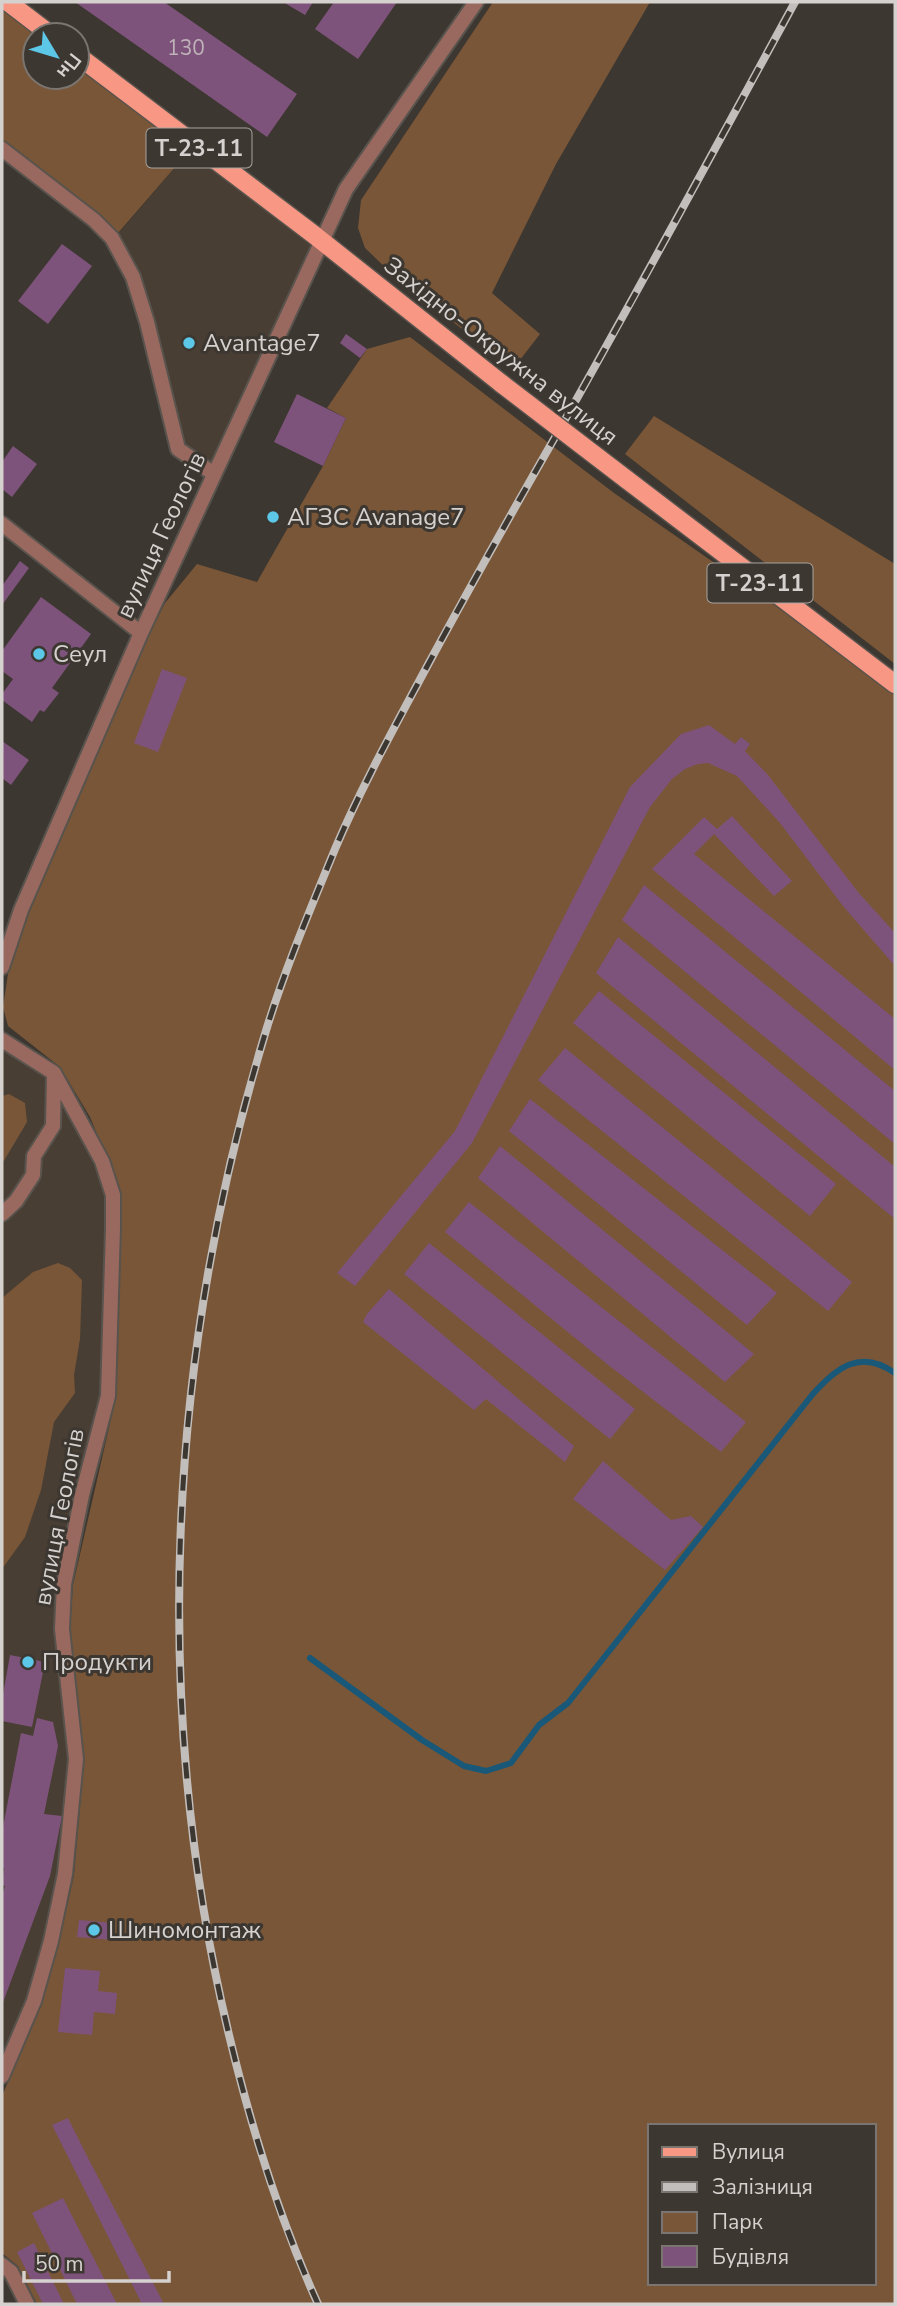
<svg xmlns="http://www.w3.org/2000/svg" width="897" height="2306" font-family="'Nunito Sans',sans-serif">
	<style>
		.built { fill: #493e34 }
		.green { fill: #795637; fill-rule: evenodd }
		.lines { fill: none; stroke-linecap: round; stroke-linejoin: round }
		.stream { stroke: #195878; stroke-width: 6 }
		.building { fill: #7e537b }
		.street-casing { stroke: #58534d; stroke-width: 18 }
		.primary-casing { stroke: #58534d; stroke-width: 21 }
		.street { stroke: #99695f; stroke-width: 14 }
		.primary { stroke: #f89884; stroke-width: 18 }
		.rail-casing { stroke: #c2bebb; stroke-width: 8 }
		.rail { stroke: #3d3731; stroke-width: 5; stroke-dasharray: 16; stroke-linecap: butt }
		.primary-bridge-casing { stroke: #58534d; stroke-width: 21; stroke-linecap: butt }
		.primary-bridge { stroke: #f89884; stroke-width: 18 }
		.poi-dot { fill: #5cc7e7; stroke: #3d3731; stroke-width: 2.5 }
		.labels { text-anchor: middle; dominant-baseline: central; stroke-width: 6; stroke-linejoin: round; paint-order: stroke }
		.number-label { font-size: 21px; fill: #bfb2b9 }
		.shield { fill: #3d3731; stroke: #a7a39f; stroke-width: 2 }
		.shield-label { font-size: 23px; font-weight: bold; fill: #d5d1ce }
		.poi-label { font-size: 24px; fill: #d5d1ce; stroke: #3d3731; text-anchor: start }
		.street-label { font-size: 24px; fill: #d5d1ce; stroke: #3d3731 }
	</style>
	<rect width="100%" height="100%" fill="#3d3731"/>
	<path class="built" d="M 189,151 L 312,245 L 212,463 L 186,444 L 141,274 L 119,233 Z
		M 2,1048 L 49,1078 L 77,1124 L 106,1196 L 101,1395 L 58,1583 L 55,1629 L 69,1759 L 59,1873 L 44,1939 L 27,1999 L 2,2058 Z"/>
	<path class="green" d="M 493,2 L 650,2 L 556,164 L 492,293 L 540,334 L 513,369 L 391,273 L 365,248 L 358,228 L 361,200 Z
		M 2,8 L 37,35 L 35,35 L 35,77 L 77,77 L 77,66 L 189,151 L 118,233 L 2,140 Z
		M 410,337 L 614,493 L 769,601 L 895,695 L 895,2304 L 37,2304 L 18,2266 L 2,2253 L 2,2096 L 41,2004 L 59,1943 L 74,1875 L 84,1759 L 70,1629 L 73,1585 L 116,1397 L 121,1193 L 90,1117 L 60,1067 L 8,1026 L 3,1007 L 8,974 L 29,913 L 148,637 L 165,603 L 197,564 L 257,582 L 323,466 L 346,418 L 327,408 L 367,349 ZM 650,2126 L 874,2126 L 874,2283 L 650,2283 Z
		M 654,416 L 895,564 L 895,664 L 625,454 Z
		M 9,1094 L 25,1103 L 27,1122 L 2,1164 L 2,1096 Z
		M 58,1263 L 70,1268 L 82,1280 L 80,1339 L 74,1375 L 75,1393 L 54,1422 L 41,1490 L 25,1537 L 2,1569 L 2,1298 L 33,1272 Z"/>
	<g class="lines">
		<path class="stream" d="M 310,1658 L 422,1740 L 464,1766 L 486,1771 L 511,1763 L 539,1725 L 568,1703 L 812,1395 C 836,1368 860,1348 895,1373"/>
	</g>
	<path class="building" d="M 75,2 L 164,2 L 297,94 L 267,137 Z
		M 283,2 L 313,2 L 305,15 Z
		M 334,2 L 397,2 L 358,59 L 315,29 Z
		M 62,244 L 92,266 L 48,324 L 18,301 Z
		M 346,334 L 367,349 L 360,358 L 340,343 Z
		M 297,394 L 346,418 L 323,466 L 274,442 Z
		M 13,446 L 37,464 L 12,497 L 2,489 L 2,462 Z
		M 20,561 L 29,568 L 2,605 L 2,586 Z
		M 41,597 L 91,634 L 52,688 L 59,693 L 44,712 L 40,710 L 32,722 L 2,700 L 2,694 L 13,679 L 2,671 L 2,651 Z
		M 162,669 L 187,678 L 158,752 L 134,743 Z
		M 709,725 L 735,744 L 741,737 L 750,744 L 745,751 L 768,775 L 858,892 L 895,933 L 895,966 L 843,906 L 780,823 L 737,776 L 708,763 L 698,764 L 685,769 L 672,779 L 650,807 L 472,1143 L 355,1286 L 337,1273 L 455,1131 L 630,787 L 681,734 Z
		M 2,741 L 29,760 L 11,785 L 2,778 Z
		M 732,816 L 792,881 L 774,896 L 714,834 L 694,854 L 895,1019 L 895,1070 L 652,869 L 704,817 L 717,829 Z
		M 644,885 L 895,1091 L 895,1144 L 622,920 Z
		M 618,937 L 895,1167 L 895,1219 L 596,973 Z
		M 599,991 L 836,1184 L 810,1216 L 573,1023 Z
		M 565,1048 L 852,1282 L 828,1311 L 538,1080 Z
		M 530,1099 L 777,1293 L 747,1325 L 509,1131 Z
		M 500,1146 L 754,1354 L 725,1382 L 478,1178 Z
		M 469,1202 L 746,1422 L 721,1452 L 607,1364 L 445,1232 Z
		M 429,1243 L 635,1409 L 610,1439 L 404,1274 Z
		M 389,1289 L 574,1446 L 565,1462 L 486,1399 L 474,1410 L 363,1322 L 367,1314 Z
		M 603,1461 L 671,1520 L 691,1516 L 703,1527 L 665,1570 L 573,1499 Z
		M 10,1655 L 45,1662 L 32,1727 L 2,1721 L 2,1700 Z
		M 37,1718 L 53,1722 L 58,1746 L 44,1814 L 62,1816 L 50,1876 L 2,2005 L 2,1896 L 5,1886 L 2,1885 L 4,1868 L 2,1867 L 2,1832 L 21,1733 L 33,1736 Z
		M 79,1920 L 113,1923 L 112,1940 L 77,1937 Z
		M 65,1968 L 100,1971 L 98,1991 L 117,1993 L 115,2014 L 94,2012 L 92,2035 L 58,2032 Z
		M 68,2118 L 85,2152 L 164,2304 L 142,2304 L 52,2125 Z
		M 63,2198 L 117,2304 L 77,2304 L 32,2213 Z
		M 34,2243 L 36,2247 L 64,2304 L 43,2304 L 17,2252 Z"/>
	<g class="lines">
		<defs>
			<path id="street" d="M 2,149 L 94,220 L 112,238 L 133,277 L 147,322 L 178,449 L 214,474
				M 2,524 L 141,633
				M 2,967 L 21,910 L 141,633 L 346,189 L 476,2
				M 2,1040 L 54,1073 L 102,1161 L 113,1195 L 113,1228 L 108,1396 L 82,1495 L 64,1584 L 62,1629 L 76,1759 L 65,1874 L 51,1941 L 34,2001 L 2,2076
				M 2,1214 L 16,1201 L 33,1175 L 34,1156 L 53,1126 L 54,1074
				M 2,2265 L 11,2272 L 27,2304"/>
			<path id="primary" d="M 8,2 L 51,35
				M 77,55 L 313,234 L 502,384
				M 626,479 L 895,684"/>
		</defs>
		<use href="#street" class="street-casing"/>
		<use href="#primary" class="primary-casing"/>
		<use href="#street" class="street"/>
		<use href="#primary" class="primary"/>
		<defs>
			<path id="rail" d="M 318,2304 C 279,2218 251,2127 229,2035 C 150,1706 167,1357 265,1034 C 284,971 310,910 335,849 C 361,788 393,730 424,672 C 465,596 507,521 550,446 C 634,299 714,150 795,2"/>
		</defs>
		<use href="#rail" class="rail-casing"/>
		<use href="#rail" class="rail"/>
		<defs>
			<path id="primary-bridge" d="M 502,384 L 626,479"/>
		</defs>
		<use href="#primary-bridge" class="primary-bridge-casing"/>
		<use href="#primary-bridge" class="primary-bridge"/>
	</g>
	<g class="poi-dot">
		<circle cx="189" cy="343" r="7"/>
		<circle cx="273" cy="517" r="7"/>
		<circle cx="39" cy="654" r="7"/>
		<circle cx="28" cy="1662" r="7"/>
		<circle cx="94" cy="1930" r="7"/>
	</g>
	<g class="labels">
		<g class="number-label">
			<text x="186" y="48">130</text>
		</g>
		<g class="shield">
			<rect x="146.5" y="128.5" width="105" height="39" rx="5"/>
			<rect x="707.5" y="563.5" width="105" height="39" rx="5"/>
		</g>
		<g class="shield-label">
			<text x="199" y="148">Т-23-11</text>
			<text x="760" y="583">Т-23-11</text>
		</g>
		<g class="poi-label">
			<text x="203" y="343">Avantage7</text>
			<text x="287" y="517">АГЗС Avanage7</text>
			<text x="53" y="654">Сеул</text>
			<text x="42" y="1662">Продукти</text>
			<text x="108" y="1930">Шиномонтаж</text>
		</g>
		<g class="street-label">
			<text transform="translate(501 351) rotate(38)">Західно-Окружна вулиця</text>
			<text transform="translate(161 535) rotate(-65)">вулиця Геологів</text>
			<text transform="translate(59 1517) rotate(-79)">вулиця Геологів</text>
		</g>
	</g>
	<rect width="897" height="2306" fill="none" stroke="#d5d1ce" stroke-width="7"/>
	<rect x="648" y="2124" width="228" height="161" fill="#3d3731" stroke="#7a7570" stroke-width="2"/>
	<rect x="662" y="2147" width="35" height="10" fill="#f89884" stroke="#7a7570" stroke-width="2"/>
	<text x="712" y="2159" font-size="21" fill="#d5d1ce">Вулиця</text>
	<rect x="662" y="2182" width="35" height="10" fill="#c2bebb" stroke="#7a7570" stroke-width="2"/>
	<text x="712" y="2194" font-size="21" fill="#d5d1ce">Залізниця</text>
	<rect x="662" y="2212" width="35" height="21" fill="#795637" stroke="#7a7570" stroke-width="2"/>
	<text x="712" y="2229" font-size="21" fill="#d5d1ce">Парк</text>
	<rect x="662" y="2246" width="35" height="21" fill="#7e537b" stroke="#7a7570" stroke-width="2"/>
	<text x="712" y="2264" font-size="21" fill="#d5d1ce">Будівля</text>
	<g transform="translate(56 56) rotate(128)"><circle r="33" fill="#3d3731" stroke="#7a7570" stroke-width="2"/>
	<path d="M0-5L12 26L0 18L-12 26Z" fill="#5cc7e7"/>
	<text y="-10" font-size="19" font-weight="bold" text-anchor="middle" fill="#d5d1ce">Пн</text>
	</g>
	<path d="M24 2271v10h145v-10" fill="none" stroke="#d5d1ce" stroke-width="3.5"/>
	<text x="35" y="2271" font-size="21" fill="#d5d1ce" stroke="#3d3731" stroke-width="5" paint-order="stroke">50 m</text>
</svg>
